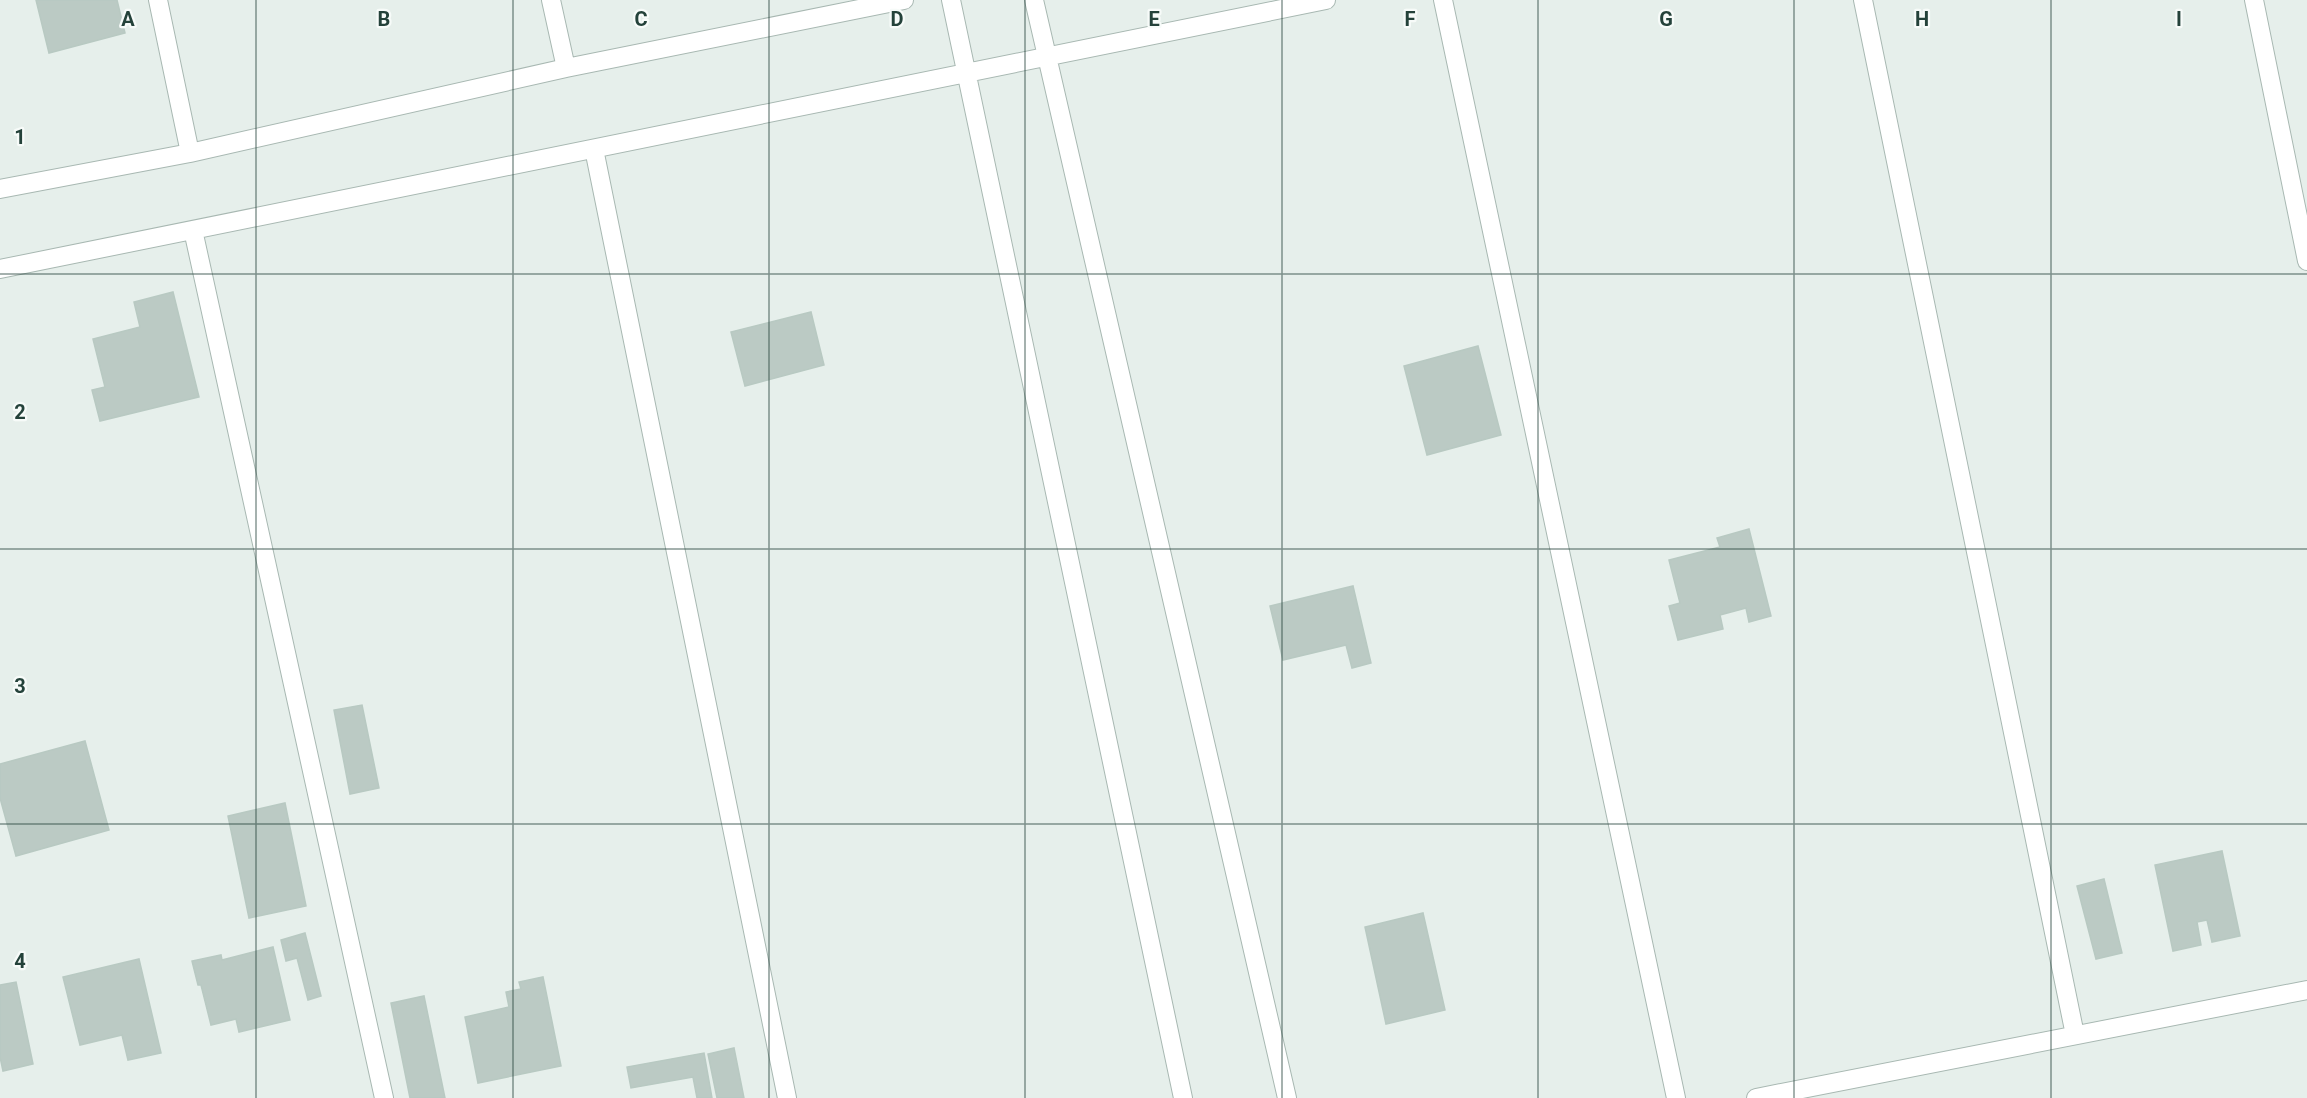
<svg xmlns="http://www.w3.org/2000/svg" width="2307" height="1098" font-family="Roboto,sans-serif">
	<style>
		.building { fill: #bbcac4; stroke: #b8c9c2; stroke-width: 1.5 }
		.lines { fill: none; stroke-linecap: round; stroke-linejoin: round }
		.minor-casing { stroke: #a8b8b2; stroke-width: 20 }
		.minor { stroke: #fff; stroke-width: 18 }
		.grid { fill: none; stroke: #24423a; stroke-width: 1.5; stroke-opacity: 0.55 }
		.grid-label { font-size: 20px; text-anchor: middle; font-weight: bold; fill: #24423a; stroke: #f7fbf9; stroke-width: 4.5; stroke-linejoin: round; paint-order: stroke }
	</style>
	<rect width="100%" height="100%" fill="#e6efeb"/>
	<path class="building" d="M 36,0 L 117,0 L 125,33 L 49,53 Z
		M 173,292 L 199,397 L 100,421 L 92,390 L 105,387 L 93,339 L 140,327 L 134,302 Z
		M 811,312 L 824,365 L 745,386 L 731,332 Z
		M 1478,346 L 1501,435 L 1427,455 L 1404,366 Z
		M 1749,529 L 1771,616 L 1749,622 L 1746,608 L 1720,615 L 1723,629 L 1678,640 L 1669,606 L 1680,603 L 1669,560 L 1720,547 L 1717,538 Z
		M 1353,586 L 1371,663 L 1352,668 L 1346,645 L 1283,660 L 1270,606 Z
		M 362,705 L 379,788 L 350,794 L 334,710 Z
		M 85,741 L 109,830 L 16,856 L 0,798 L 0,764 Z
		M 285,803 L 306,906 L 249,918 L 228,816 Z
		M 2222,851 L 2240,936 L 2212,942 L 2207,920 L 2197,922 L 2201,945 L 2173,951 L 2155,865 Z
		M 2104,879 L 2122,953 L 2096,959 L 2077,886 Z
		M 1423,913 L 1445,1010 L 1386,1024 L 1365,927 Z
		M 305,933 L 321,996 L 308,1000 L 297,958 L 286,961 L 281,940 Z
		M 273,947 L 290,1020 L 239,1032 L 236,1019 L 211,1025 L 201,985 L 198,985 L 192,961 L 221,955 L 222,960 Z
		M 139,959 L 161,1053 L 128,1060 L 122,1035 L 80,1045 L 63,977 Z
		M 543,977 L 561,1066 L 478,1083 L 465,1017 L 509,1007 L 506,992 L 521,989 L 519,982 Z
		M 16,982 L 33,1064 L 3,1071 L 0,1057 L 0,985 Z
		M 424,996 L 445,1098 L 410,1098 L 391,1003 Z
		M 734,1048 L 744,1098 L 717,1098 L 708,1054 Z
		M 704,1053 L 712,1098 L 697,1098 L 693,1077 L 631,1088 L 627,1067 Z"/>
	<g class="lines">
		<defs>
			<path id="minor" d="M 158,0 L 190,153
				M 551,0 L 566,68
				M 951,0 L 1183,1098
				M 1034,0 L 1287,1098
				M 1443,0 L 1676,1098
				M 1863,0 L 2075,1035
				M 2254,0 L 2307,261
				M 594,149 L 787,1098
				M 0,189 L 190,153 L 566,68 L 904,0
				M 193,230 L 384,1098
				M 0,269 L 1326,0
				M 1756,1098 L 2307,990"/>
		</defs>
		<use href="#minor" class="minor-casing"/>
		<use href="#minor" class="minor"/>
	</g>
	<path class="grid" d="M 256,0 L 256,1098M 513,0 L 513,1098M 769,0 L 769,1098M 1025,0 L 1025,1098M 1282,0 L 1282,1098M 1538,0 L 1538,1098M 1794,0 L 1794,1098M 2051,0 L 2051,1098M 0,274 L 2307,274M 0,549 L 2307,549M 0,824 L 2307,824"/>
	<g class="grid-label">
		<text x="128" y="26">A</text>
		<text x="384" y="26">B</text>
		<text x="641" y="26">C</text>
		<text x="897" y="26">D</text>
		<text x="1154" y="26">E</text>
		<text x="1410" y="26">F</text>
		<text x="1666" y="26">G</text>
		<text x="1922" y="26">H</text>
		<text x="2179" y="26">I</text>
		<text x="20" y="144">1</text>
		<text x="20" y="419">2</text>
		<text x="20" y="693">3</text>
		<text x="20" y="968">4</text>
	</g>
</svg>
